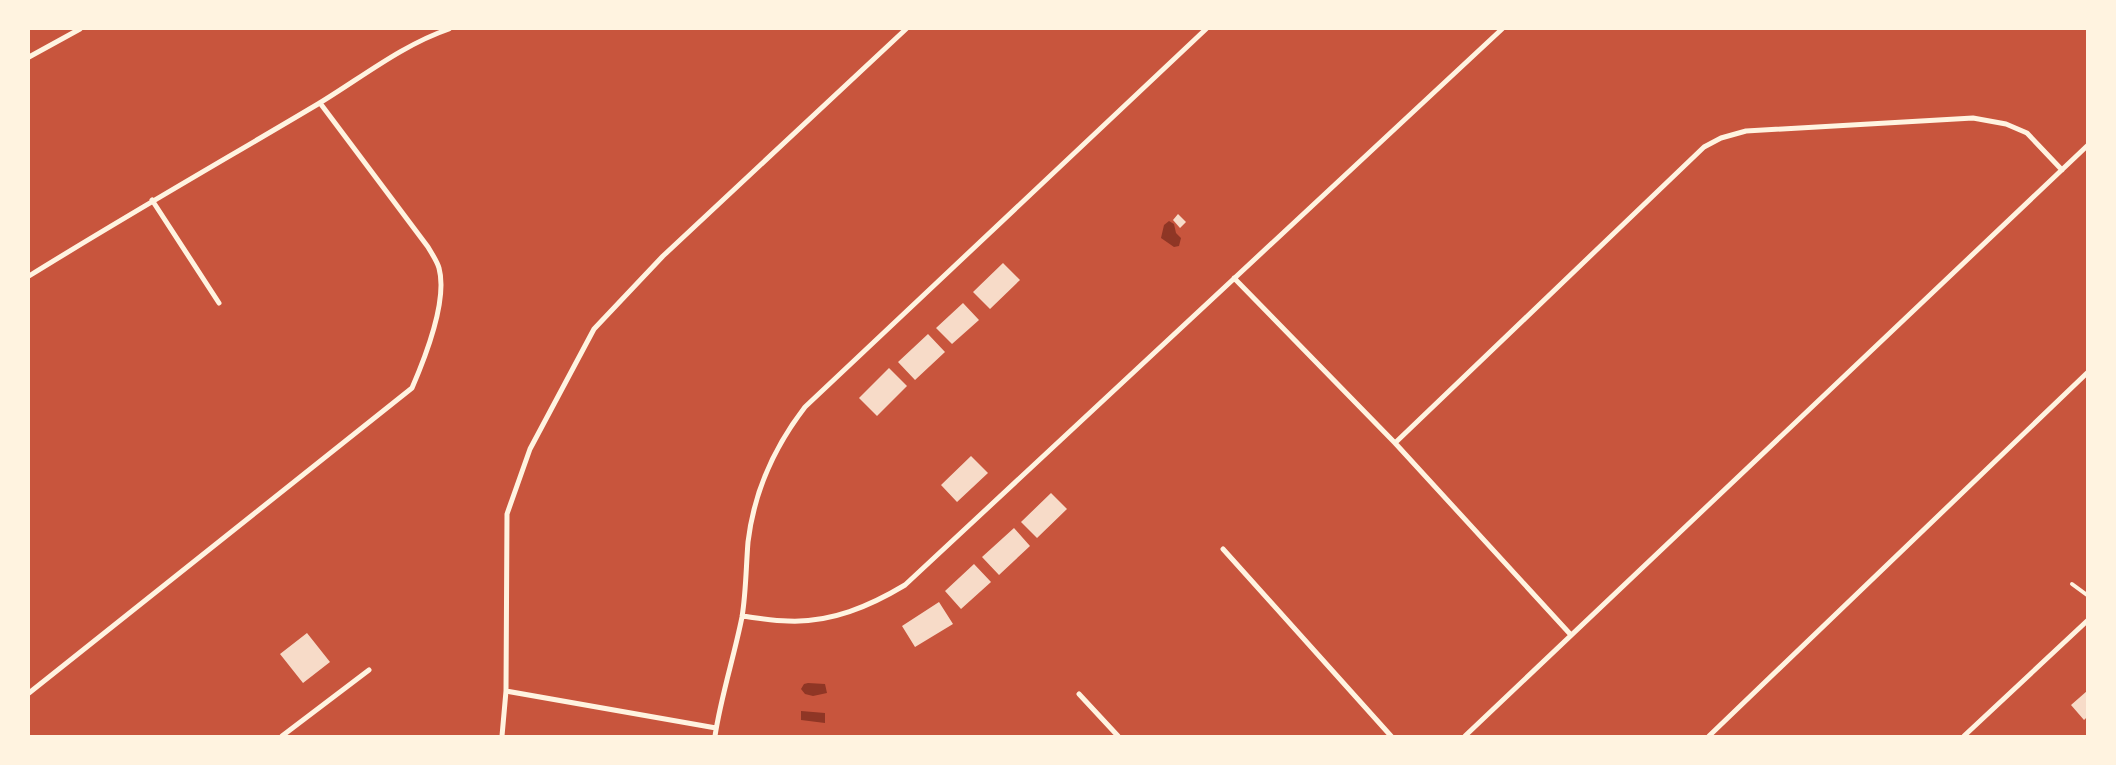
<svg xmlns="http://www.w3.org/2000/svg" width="2116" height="765" font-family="'Exo 2',sans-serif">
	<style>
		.water { fill: #8f3625 }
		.building { fill: #f7dbc8 }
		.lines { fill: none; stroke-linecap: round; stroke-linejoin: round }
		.service { stroke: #fff3e0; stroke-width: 4 }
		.minor { stroke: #fff3e0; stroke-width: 5 }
	</style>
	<rect width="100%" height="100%" fill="#c8553d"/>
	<path class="water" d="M 1169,221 L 1174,224 L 1176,233 L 1181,238 L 1179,246 L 1174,247 L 1161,238 L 1164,225 Z
		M 808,683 L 825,684 L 827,693 L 813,696 L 805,694 L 801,689 L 804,684 Z
		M 801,711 L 825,713 L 825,723 L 801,720 Z"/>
	<path class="building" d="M 1178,214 L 1186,222 L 1180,228 L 1173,220 Z
		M 1003,263 L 1020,280 L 990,309 L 973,292 Z
		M 963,303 L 979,320 L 952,344 L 936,328 Z
		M 928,334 L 945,352 L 915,380 L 898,362 Z
		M 889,368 L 907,386 L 877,416 L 859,398 Z
		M 971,456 L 988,473 L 957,502 L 941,485 Z
		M 1051,493 L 1067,509 L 1037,538 L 1021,522 Z
		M 1014,528 L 1030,546 L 999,575 L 982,557 Z
		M 974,564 L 991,582 L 961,609 L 945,591 Z
		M 939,602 L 953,624 L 915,647 L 902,626 Z
		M 307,633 L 330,662 L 303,683 L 280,654 Z
		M 2087,691 L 2087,717 L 2084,720 L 2071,705 Z"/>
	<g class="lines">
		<path class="service" d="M 2072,584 L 2087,595"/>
		<path class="minor" d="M 29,57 L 80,29
			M 152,200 L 219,303
			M 29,276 C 124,217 222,161 318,104 C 361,78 402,45 449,29
			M 1234,278 L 1395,443 L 1571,635
			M 1395,443 L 1704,147 L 1721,138 L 1746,131 L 1973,118 L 2006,124 L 2027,133 L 2062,170
			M 1223,549 L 1391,736
			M 742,616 C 757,618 773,621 788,621 C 831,623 870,606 905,585 L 1502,29
			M 506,691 L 716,728
			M 29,693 L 412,388 C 425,358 448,301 439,268 C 437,261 432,254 428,247 L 320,103
			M 1079,694 L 1118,736
			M 282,736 L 369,670
			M 502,736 L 506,691 L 507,514 L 530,449 L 594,329 L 663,256 L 906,29
			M 715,736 C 721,696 734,657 742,617 C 746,593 746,567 748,542 C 754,492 775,446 805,407 L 1206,29
			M 1465,736 L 2087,146
			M 1709,736 L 2087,373
			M 1964,736 L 2087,621"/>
	</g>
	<rect width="2116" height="765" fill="none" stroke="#fff3e0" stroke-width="60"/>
</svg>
